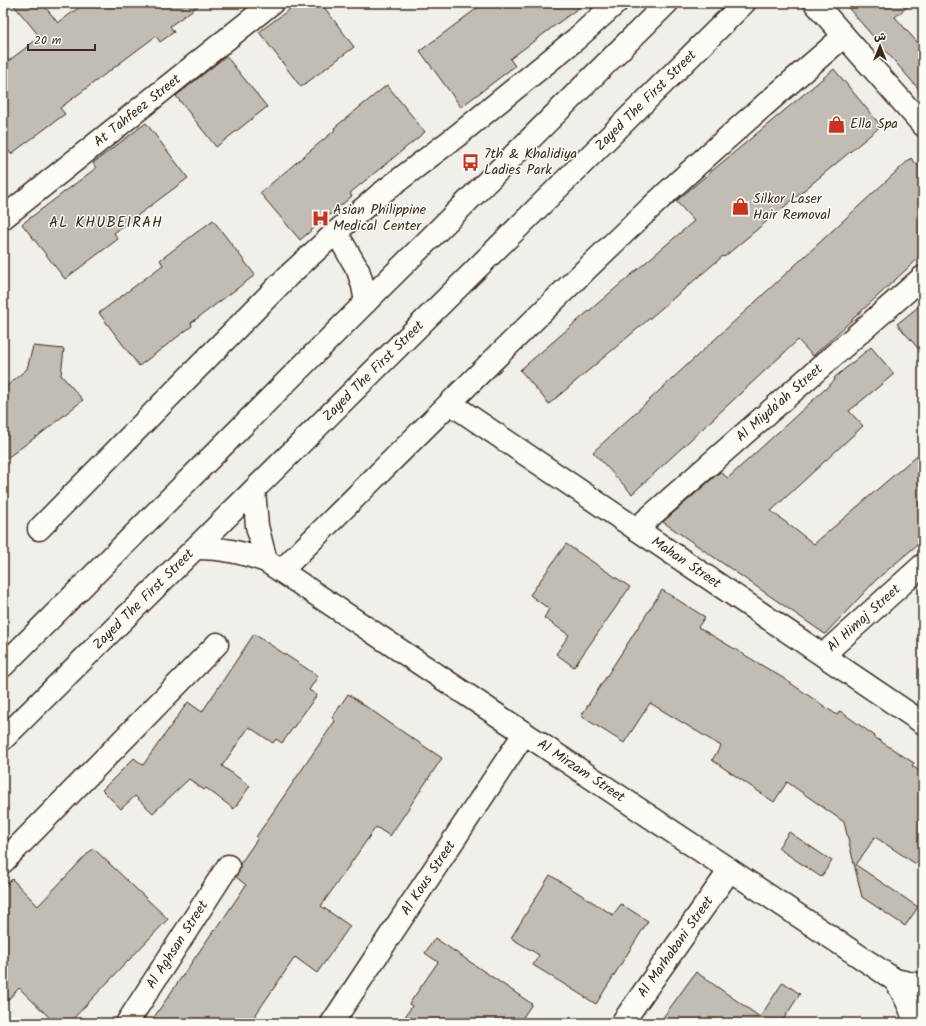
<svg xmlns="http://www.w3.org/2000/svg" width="926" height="1026" font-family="Kalam,'Playpen Sans Arabic',sans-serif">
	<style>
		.building { fill: #c1bcb4; stroke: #3b2a1e }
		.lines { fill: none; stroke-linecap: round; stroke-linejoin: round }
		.minor-casing { stroke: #3b2a1e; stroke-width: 25 }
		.major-casing { stroke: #3b2a1e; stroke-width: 25 }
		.minor { stroke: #fdfcf7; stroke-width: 22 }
		.major { stroke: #fdfcf7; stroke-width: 22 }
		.labels { text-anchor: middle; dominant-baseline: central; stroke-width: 3; stroke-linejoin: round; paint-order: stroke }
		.street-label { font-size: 14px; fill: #3b2a1e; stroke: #fdfcf7 }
		.poi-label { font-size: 14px; fill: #3b2a1e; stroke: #fdfcf7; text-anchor: start }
		.neighbourhood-label { font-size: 15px; letter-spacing: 1px; fill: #3b2a1e; stroke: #fdfcf7 }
	</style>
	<rect width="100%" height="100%" fill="#f1efea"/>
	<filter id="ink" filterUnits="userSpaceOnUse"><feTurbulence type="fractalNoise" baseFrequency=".025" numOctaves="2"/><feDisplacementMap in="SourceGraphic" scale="8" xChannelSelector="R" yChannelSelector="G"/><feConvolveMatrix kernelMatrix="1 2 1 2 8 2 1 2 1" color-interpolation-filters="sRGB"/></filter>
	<g filter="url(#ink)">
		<path class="building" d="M 12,3 L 42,3 L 58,23 L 85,3 L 202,3 L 170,26 L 174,32 L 160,42 L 156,36 L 60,108 L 65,114 L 11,154 L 3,143 L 3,65 L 40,37 Z
			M 298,3 L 321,3 L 354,47 L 301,87 L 259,32 Z
			M 484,3 L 585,3 L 510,59 L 515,66 L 461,107 L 420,51 Z
			M 844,3 L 912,3 L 895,17 L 923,49 L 923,94 Z
			M 226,56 L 267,107 L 216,147 L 176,96 Z
			M 834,69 L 881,126 L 724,257 L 723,256 L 549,404 L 520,370 L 694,221 L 676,201 Z
			M 387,85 L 425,132 L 350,193 L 352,196 L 300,240 L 260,193 L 335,130 L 334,128 Z
			M 146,123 L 188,178 L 114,233 L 118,239 L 65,279 L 22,224 L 96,168 L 93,163 Z
			M 911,158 L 923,171 L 923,254 L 813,356 L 798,340 L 632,494 L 593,452 Z
			M 213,220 L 255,275 L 191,323 L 192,326 L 139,366 L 99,313 L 163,265 L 160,260 Z
			M 923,303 L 923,354 L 897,324 Z
			M 33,346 L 64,349 L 61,375 L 83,400 L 37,437 L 37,436 L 3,461 L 3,389 L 27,369 Z
			M 871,347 L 894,374 L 849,411 L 863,426 L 771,511 L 814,544 L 923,450 L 923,540 L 877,579 L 825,634 L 663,522 L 720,472 L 728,478 L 835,380 L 834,378 Z
			M 566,544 L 630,587 L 574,667 L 556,654 L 569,635 L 544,618 L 549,609 L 530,595 Z
			M 662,590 L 705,617 L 698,627 L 783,678 L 837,715 L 840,711 L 875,736 L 874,737 L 914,763 L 912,766 L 923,773 L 923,853 L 916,864 L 875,837 L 856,865 L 918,907 L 905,926 L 862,897 L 844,822 L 787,782 L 774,802 L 712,760 L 721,746 L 650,703 L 624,743 L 581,716 Z
			M 254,634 L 318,676 L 309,690 L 317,695 L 282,743 L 276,739 L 273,743 L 249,727 L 222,766 L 250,786 L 234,809 L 206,788 L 204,790 L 189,779 L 153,813 L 135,796 L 121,809 L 102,790 L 134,758 L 143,765 L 188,702 L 202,712 Z
			M 348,694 L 400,730 L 442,758 L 390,836 L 376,827 L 321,906 L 350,926 L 317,973 L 295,957 L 250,1023 L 150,1023 L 214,930 L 215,931 L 246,885 L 236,877 L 239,872 L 240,867 L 240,864 L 258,838 L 256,837 L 335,721 L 332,718 Z
			M 789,832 L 832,861 L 821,877 L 778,848 Z
			M 93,848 L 168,919 L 69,1023 L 55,1023 L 19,988 L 3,1005 L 3,888 L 12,879 L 38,906 Z
			M 550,875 L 613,915 L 621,904 L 648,921 L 596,1004 L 533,965 L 539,955 L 511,938 Z
			M 435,938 L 532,1004 L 519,1023 L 401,1023 L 412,1006 L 409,1004 L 438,962 L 425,953 Z
			M 696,972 L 760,1017 L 783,982 L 800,994 L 781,1023 L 659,1023 Z"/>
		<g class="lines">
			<defs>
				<g id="minor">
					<path d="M 815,3 L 923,125"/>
					<path id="s1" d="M 3,218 L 272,3"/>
					<path d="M 336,232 L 358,270 L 363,286 L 366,302"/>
					<path id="s2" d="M 450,403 L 923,723"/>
					<path d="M 254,490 L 257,526 L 266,561"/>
					<path d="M 39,529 L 288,276 L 336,232 L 379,195 L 458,135 L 576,39 L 616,3"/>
					<path id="s3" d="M 636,529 L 923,277"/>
					<path id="s4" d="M 196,548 C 222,548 241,552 266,561 L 895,980 L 909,983 L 923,985"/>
					<path d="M 281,571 C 401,452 520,331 643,215 C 708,153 776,95 844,36"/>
					<path id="s5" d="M 823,655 L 923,565"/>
					<path d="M 3,862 L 217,644"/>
					<path d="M 895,980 C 904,994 911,1007 915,1023"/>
					<path id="s6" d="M 127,1023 L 228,866"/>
					<path id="s7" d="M 332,1023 L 524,734"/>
					<path id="s8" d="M 622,1023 L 730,870"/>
				</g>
				<g id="major">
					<path d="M 3,666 L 366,302 L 667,3"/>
					<path id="s9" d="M 3,739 L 744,3"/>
				</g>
			</defs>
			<use href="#minor" class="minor-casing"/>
			<use href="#major" class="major-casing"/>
			<use href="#minor" class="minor"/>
			<use href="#major" class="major"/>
		</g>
	</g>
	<defs>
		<symbol id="shop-bare" viewBox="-9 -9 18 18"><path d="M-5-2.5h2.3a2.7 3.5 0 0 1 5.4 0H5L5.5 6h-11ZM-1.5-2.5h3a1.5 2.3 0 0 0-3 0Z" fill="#c8321e" stroke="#fdfcf7" stroke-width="2.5" paint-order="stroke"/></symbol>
		<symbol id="bus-bare" viewBox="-9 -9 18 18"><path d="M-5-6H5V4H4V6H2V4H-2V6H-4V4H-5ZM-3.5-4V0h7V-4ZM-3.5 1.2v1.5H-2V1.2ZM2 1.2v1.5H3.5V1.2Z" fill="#c8321e" stroke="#fdfcf7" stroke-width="2.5" paint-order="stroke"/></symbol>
		<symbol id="hospital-bare" viewBox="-9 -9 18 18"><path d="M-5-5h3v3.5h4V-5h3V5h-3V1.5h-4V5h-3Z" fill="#c8321e" stroke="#fdfcf7" stroke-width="2.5" paint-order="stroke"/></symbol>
	</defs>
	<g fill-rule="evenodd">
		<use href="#shop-bare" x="824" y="112" width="25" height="25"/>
		<use href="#bus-bare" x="458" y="150" width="25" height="25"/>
		<use href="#shop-bare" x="728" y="194" width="25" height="25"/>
		<use href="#hospital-bare" x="308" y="206" width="25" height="25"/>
	</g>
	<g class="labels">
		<g class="street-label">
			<text stroke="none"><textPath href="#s9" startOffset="906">Zayed The First Street</textPath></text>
			<text stroke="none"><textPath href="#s1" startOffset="172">At Tahfeez Street</textPath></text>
			<text stroke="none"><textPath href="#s9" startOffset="522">Zayed The First Street</textPath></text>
			<text stroke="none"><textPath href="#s3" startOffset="191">Al Miyda'ah Street</textPath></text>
			<text stroke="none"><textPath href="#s2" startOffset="285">Mahan Street</textPath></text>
			<text stroke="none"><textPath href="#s9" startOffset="198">Zayed The First Street</textPath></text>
			<text stroke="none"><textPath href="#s5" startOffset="55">Al Himaj Street</textPath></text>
			<text stroke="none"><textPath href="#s4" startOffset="450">Al Mirzam Street</textPath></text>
			<text stroke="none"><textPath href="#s7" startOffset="174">Al Kous Street</textPath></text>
			<text stroke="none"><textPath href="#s6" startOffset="93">Al Aghsan Street</textPath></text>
			<text stroke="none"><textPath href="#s8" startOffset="93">Al Marhabani Street</textPath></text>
		</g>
		<g class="poi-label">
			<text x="850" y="124">Ella Spa</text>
			<text x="484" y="154">7th &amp; Khalidiya<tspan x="484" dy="16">Ladies Park</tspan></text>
			<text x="753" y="199">Silkor Laser<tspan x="753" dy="16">Hair Removal</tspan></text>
			<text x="333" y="210">Asian Philippine<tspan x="333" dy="16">Medical Center</tspan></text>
		</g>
		<g class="neighbourhood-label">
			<text x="106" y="223">AL KHUBEIRAH</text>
		</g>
	</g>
	<rect width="926" height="1026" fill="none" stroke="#fdfcf7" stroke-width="16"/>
	<rect x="8" y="8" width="910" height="1010" fill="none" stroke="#3b2a1e" stroke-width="1.5" filter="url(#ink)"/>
	<g transform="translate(880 46)" stroke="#fdfcf7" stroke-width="3" paint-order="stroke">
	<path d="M0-3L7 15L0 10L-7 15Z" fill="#3b2a1e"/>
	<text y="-6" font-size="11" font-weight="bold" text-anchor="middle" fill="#3b2a1e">ش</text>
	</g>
	<path d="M28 44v6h67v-6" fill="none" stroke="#3b2a1e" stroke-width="2"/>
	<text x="34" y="44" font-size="12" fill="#3b2a1e" stroke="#fdfcf7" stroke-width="3" paint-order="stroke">20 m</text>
</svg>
